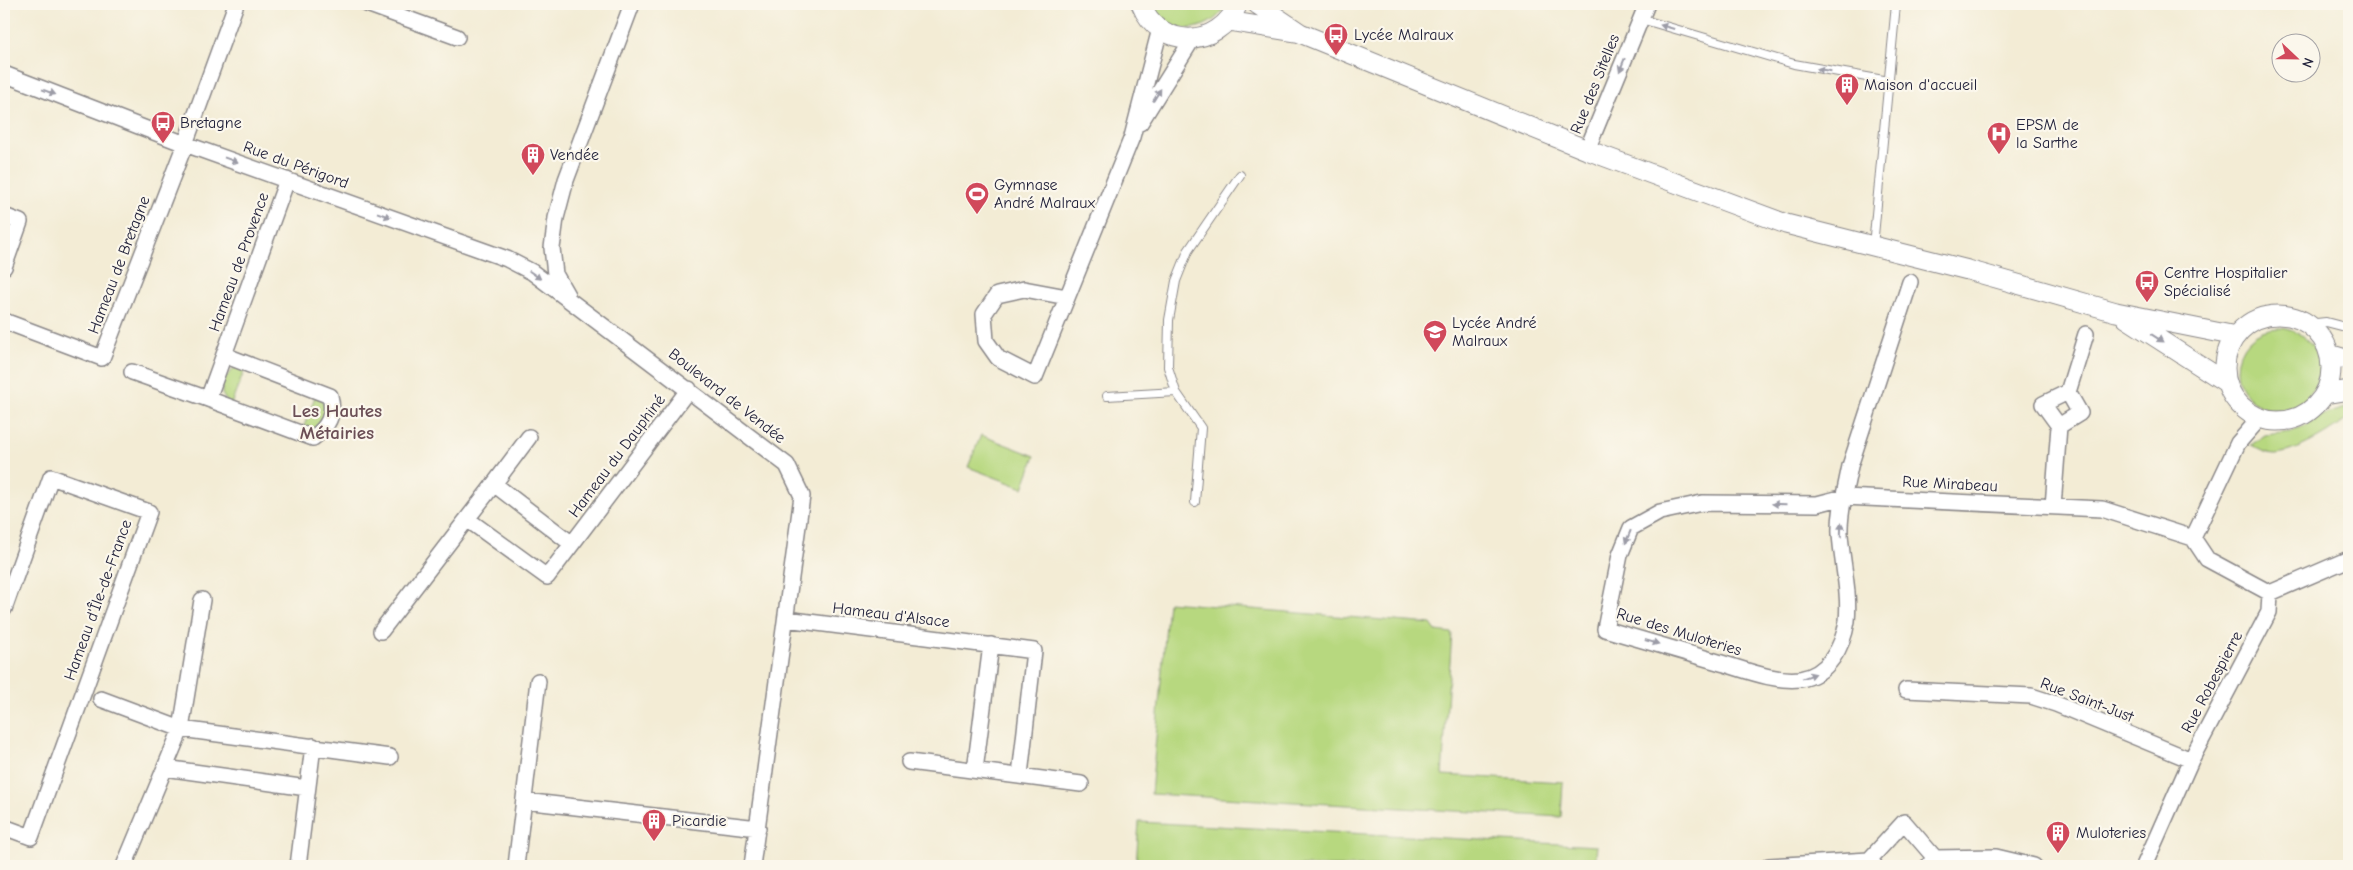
<svg xmlns="http://www.w3.org/2000/svg" width="2353" height="870" font-family="'Comic Neue',sans-serif">
	<style>
		.green { fill: #b7d87f; stroke: #6c7d5d }
		.lines { fill: none; stroke-linecap: round; stroke-linejoin: round }
		.service-casing { stroke: #8a8788; stroke-width: 10 }
		.minor-casing { stroke: #8a8788; stroke-width: 18 }
		.tertiary-casing { stroke: #8a8788; stroke-width: 21 }
		.service { stroke: #fff; stroke-width: 8 }
		.minor { stroke: #fff; stroke-width: 15 }
		.tertiary { stroke: #fff; stroke-width: 19 }
		.oneway { fill: #9c9ca7 }
		.labels { text-anchor: middle; dominant-baseline: central; stroke-width: 4.5; stroke-linejoin: round; paint-order: stroke }
		.poi-label { font-size: 16px; fill: #22223b; stroke: #fbf7ec; text-anchor: start }
		.street-label { font-size: 16px; fill: #22223b; stroke: #fbf7ec }
		.quarter-label { font-size: 19px; font-weight: bold; fill: #6b4f56; stroke: #fbf7ec }
	</style>
	<rect width="100%" height="100%" fill="#fbf7ec"/>
	<filter id="ink" filterUnits="userSpaceOnUse"><feTurbulence type="fractalNoise" baseFrequency=".02" numOctaves="2"/><feDisplacementMap in="SourceGraphic" scale="10" xChannelSelector="R" yChannelSelector="G"/><feConvolveMatrix kernelMatrix="1 2 1 2 8 2 1 2 1" color-interpolation-filters="sRGB"/></filter>
	<filter id="wash" filterUnits="userSpaceOnUse"><feTurbulence type="fractalNoise" baseFrequency=".0096" numOctaves="4" result="noise"/><feDisplacementMap in="SourceGraphic" scale="20" xChannelSelector="R" yChannelSelector="G"/><feGaussianBlur stdDeviation="1.12" result="paint"/><feColorMatrix in="noise" values="0 0 0 0 0 0 0 0 0 0 0 0 0 0 0 0 0 1.4 0 .05"/><feComposite in="paint" operator="in"/></filter>
	<g filter="url(#wash)">
		<rect width="100%" height="100%" fill="#f3ecd5"/>
		<path class="green" d="M 1152,4 L 1227,4 C 1212,34 1165,39 1152,4 Z
			M2237 369a41 41 0 1 1 82 0a41 41 0 1 1-82 0Z
			M 247,364 L 230,407 L 222,394 L 222,381 L 237,365 Z
			M 317,391 C 332,412 325,427 301,434 Z
			M 2346,408 L 2349,416 C 2336,430 2292,455 2273,454 C 2265,453 2257,449 2251,445 L 2265,435 L 2290,432 L 2304,427 L 2323,415 Z
			M 981,435 L 1035,456 L 1023,488 L 968,467 Z
			M 1168,602 L 1431,624 L 1436,631 L 1452,633 L 1442,775 L 1563,782 L 1561,817 L 1151,794 Z
			M 1139,822 L 1597,846 L 1595,866 L 1136,866 Z"/>
	</g>
	<g filter="url(#ink)">
		<g class="lines">
			<defs>
				<path id="service" d="M 1641,19 L 1794,64 L 1889,81
					M 1873,246 L 1896,4
					M 2307,324 L 2326,322 L 2349,328
					M 1107,396 L 1176,392
					M 1195,502 L 1201,428 L 1176,392 L 1168,367 L 1169,320 L 1176,281 L 1188,251 L 1240,175"/>
				<path id="minor" d="M 367,4 L 457,37
					M 4,74 L 185,144 L 507,259 L 532,272 L 787,465 L 802,496 L 752,866
					M 1140,123 L 1193,38
					M 1587,150 L 1647,4
					M 4,216 L 20,222 L 4,267
					M 1910,282 L 1850,466 C 1846,487 1839,512 1840,534 C 1842,563 1850,592 1847,621 C 1843,647 1828,675 1800,679 C 1773,682 1743,669 1718,662 C 1681,651 1643,640 1605,629 L 1620,555 L 1631,528 L 1660,512 L 1702,503 L 1817,504 L 1844,497 L 2102,509 L 2193,538 L 2207,559 L 2270,593
					M 567,295 L 555,274 L 552,248 L 556,218 L 566,180 L 632,4
					M 1067,297 L 1024,289 L 997,295 L 984,314 L 986,341 L 998,358 L 1035,377 L 1132,137 L 1160,29
					M 4,321 L 102,358 L 185,144 L 236,4
					M 132,372 L 208,399 L 287,180
					M 2068,392 L 2086,334
					M 208,399 L 313,438 C 328,427 335,415 330,396 L 224,355
					M 494,484 L 529,437
					M 2053,507 L 2059,426 L 2080,413 L 2068,392 L 2043,404 L 2059,426
					M 2193,538 L 2238,443 L 2260,418
					M 572,544 L 547,577 L 467,519 L 494,484 L 572,544 L 689,389
					M 2270,593 L 2349,559
					M 4,609 L 51,477 L 149,512 L 31,837 L 4,827
					M 786,619 L 1034,651 L 1020,775
					M 381,631 L 467,519
					M 1906,690 L 2031,696 L 2056,704 L 2191,760
					M 101,699 L 181,729 L 390,757
					M 909,762 L 1081,784
					M 165,768 L 307,788
					M 975,770 L 991,645
					M 524,801 L 758,828
					M 124,866 L 181,729 L 202,600
					M 298,866 L 313,746
					M 516,866 L 538,681
					M 1769,866 L 1869,860
					M 1875,866 L 1869,860 L 1904,822 L 1935,858
					M 1928,866 L 1935,858 L 1996,857 L 2034,866
					M 2144,866 L 2191,760 L 2269,612 L 2270,593"/>
				<path id="tertiary" d="M 1141,4 C 1159,50 1219,49 1238,4
					M 1257,4 L 1300,33 L 1587,150 L 1786,224 L 1968,270 L 2116,312 L 2236,336
					M 1228,21 L 1295,32
					M2225 368a53 53 0 1 1 106 0a53 53 0 1 1-106 0Z
					M 2126,318 L 2227,383
					M 2329,354 L 2349,360
					M 2325,394 L 2349,390"/>
			</defs>
			<use href="#service" class="service-casing"/>
			<use href="#minor" class="minor-casing"/>
			<use href="#tertiary" class="tertiary-casing"/>
			<use href="#service" class="service"/>
			<use href="#minor" class="minor"/>
			<use href="#tertiary" class="tertiary"/>
		</g>
		<defs><path id="oneway-solid" d="M-6-.8H1V-3.2L6.5 0L1 3.2V.8H-6Z" transform="scale(1.25)"/></defs>
		<g class="oneway">
			<use href="#oneway-solid" transform="translate(1667 27) rotate(-164)"/>
			<use href="#oneway-solid" transform="translate(1622 65) rotate(112)"/>
			<use href="#oneway-solid" transform="translate(1824 70) rotate(-170)"/>
			<use href="#oneway-solid" transform="translate(49 92) rotate(21)"/>
			<use href="#oneway-solid" transform="translate(1157 95) rotate(-58)"/>
			<use href="#oneway-solid" transform="translate(231 160) rotate(20)"/>
			<use href="#oneway-solid" transform="translate(384 215) rotate(20)"/>
			<use href="#oneway-solid" transform="translate(535 275) rotate(35)"/>
			<use href="#oneway-solid" transform="translate(2157 338) rotate(33)"/>
			<use href="#oneway-solid" transform="translate(1779 504) rotate(-179)"/>
			<use href="#oneway-solid" transform="translate(1841 530) rotate(-88)"/>
			<use href="#oneway-solid" transform="translate(1628 537) rotate(112)"/>
			<use href="#oneway-solid" transform="translate(1652 642) rotate(16)"/>
			<use href="#oneway-solid" transform="translate(1809 676) rotate(-20)"/>
		</g>
	</g>
	<defs>
		<symbol id="bus-pin" viewBox="-11 -11 22 30"><path d="M0 17L-7.5 6A9.5 9.5 0 1 1 7.5 6Z" fill="#d1495b" stroke="#fbf7ec"/><path d="M-5-6H5V4H4V6H2V4H-2V6H-4V4H-5ZM-3.5-4V0h7V-4ZM-3.5 1.2v1.5H-2V1.2ZM2 1.2v1.5H3.5V1.2Z" fill="#fff"/></symbol>
		<symbol id="building-pin" viewBox="-11 -11 22 30"><path d="M0 17L-7.5 6A9.5 9.5 0 1 1 7.5 6Z" fill="#d1495b" stroke="#fbf7ec"/><path d="M-4-6H4V6H1V3H-1V6H-4ZM-2.5-4.3h1.7v1.8h-1.7ZM.8-4.3h1.7v1.8H.8ZM-2.5-1h1.7V.8h-1.7ZM.8-1h1.7V.8H.8Z" fill="#fff"/></symbol>
		<symbol id="hospital-pin" viewBox="-11 -11 22 30"><path d="M0 17L-7.5 6A9.5 9.5 0 1 1 7.5 6Z" fill="#d1495b" stroke="#fbf7ec"/><path d="M-5-5h3v3.5h4V-5h3V5h-3V1.5h-4V5h-3Z" fill="#fff"/></symbol>
		<symbol id="stadium-pin" viewBox="-11 -11 22 30"><path d="M0 17L-7.5 6A9.5 9.5 0 1 1 7.5 6Z" fill="#d1495b" stroke="#fbf7ec"/><path d="M0-5a6.5 5 0 1 0 0 10a6.5 5 0 1 0 0-10ZM-3.5-1.8h7v3.6h-7Z" fill="#fff"/></symbol>
		<symbol id="school-pin" viewBox="-11 -11 22 30"><path d="M0 17L-7.5 6A9.5 9.5 0 1 1 7.5 6Z" fill="#d1495b" stroke="#fbf7ec"/><path d="M0-5L7-2L0 1L-7-2ZM-4 1L0 2.5L4 1V4Q0 6-4 4Z" fill="#fff"/></symbol>
	</defs>
	<g fill-rule="evenodd">
		<use href="#bus-pin" x="1322" y="21" width="28" height="38"/>
		<use href="#building-pin" x="1833" y="71" width="28" height="38"/>
		<use href="#bus-pin" x="149" y="109" width="28" height="38"/>
		<use href="#hospital-pin" x="1985" y="120" width="28" height="38"/>
		<use href="#building-pin" x="519" y="141" width="28" height="38"/>
		<use href="#stadium-pin" x="963" y="180" width="28" height="38"/>
		<use href="#bus-pin" x="2133" y="268" width="28" height="38"/>
		<use href="#school-pin" x="1421" y="318" width="28" height="38"/>
		<use href="#building-pin" x="640" y="807" width="28" height="38"/>
		<use href="#building-pin" x="2044" y="819" width="28" height="38"/>
	</g>
	<g class="labels">
		<g class="poi-label">
			<text x="1354" y="35">Lycée Malraux</text>
			<text x="1864" y="85">Maison d'accueil</text>
			<text x="180" y="123">Bretagne</text>
			<text x="2016" y="125">EPSM de<tspan x="2016" dy="18">la Sarthe</tspan></text>
			<text x="550" y="155">Vendée</text>
			<text x="994" y="185">Gymnase<tspan x="994" dy="18">André Malraux</tspan></text>
			<text x="2164" y="273">Centre Hospitalier<tspan x="2164" dy="18">Spécialisé</tspan></text>
			<text x="1452" y="323">Lycée André<tspan x="1452" dy="18">Malraux</tspan></text>
			<text x="672" y="821">Picardie</text>
			<text x="2076" y="833">Muloteries</text>
		</g>
		<g class="street-label">
			<text transform="translate(1595 84) rotate(-68)">Rue des Sitelles</text>
			<text transform="translate(296 165) rotate(20)">Rue du Périgord</text>
			<text transform="translate(239 262) rotate(-70)">Hameau de Provence</text>
			<text transform="translate(119 265) rotate(-69)">Hameau de Bretagne</text>
			<text transform="translate(727 396) rotate(38)">Boulevard de Vendée</text>
			<text transform="translate(617 456) rotate(-53)">Hameau du Dauphiné</text>
			<text transform="translate(1950 484) rotate(3)">Rue Mirabeau</text>
			<text transform="translate(98 600) rotate(-70)">Hameau d'Île-de-France</text>
			<text transform="translate(891 615) rotate(7)">Hameau d'Alsace</text>
			<text transform="translate(1679 632) rotate(17)">Rue des Muloteries</text>
			<text transform="translate(2212 682) rotate(-62)">Rue Robespierre</text>
			<text transform="translate(2087 700) rotate(21)">Rue Saint-Just</text>
		</g>
		<g class="quarter-label">
			<text x="337" y="411">Les Hautes<tspan x="337" dy="22">Métairies</tspan></text>
		</g>
	</g>
	<rect width="2353" height="870" fill="none" stroke="#fbf7ec" stroke-width="20"/>
	<g transform="translate(2296 58) rotate(112)"><circle r="24" fill="#fbf7ec" stroke="#a4a2a5"/>
	<path d="M0-4L9 19L0 12L-9 19Z" fill="#d1495b"/>
	<text y="-8" font-size="14" font-weight="bold" text-anchor="middle" fill="#22223b">N</text>
	</g>
</svg>
